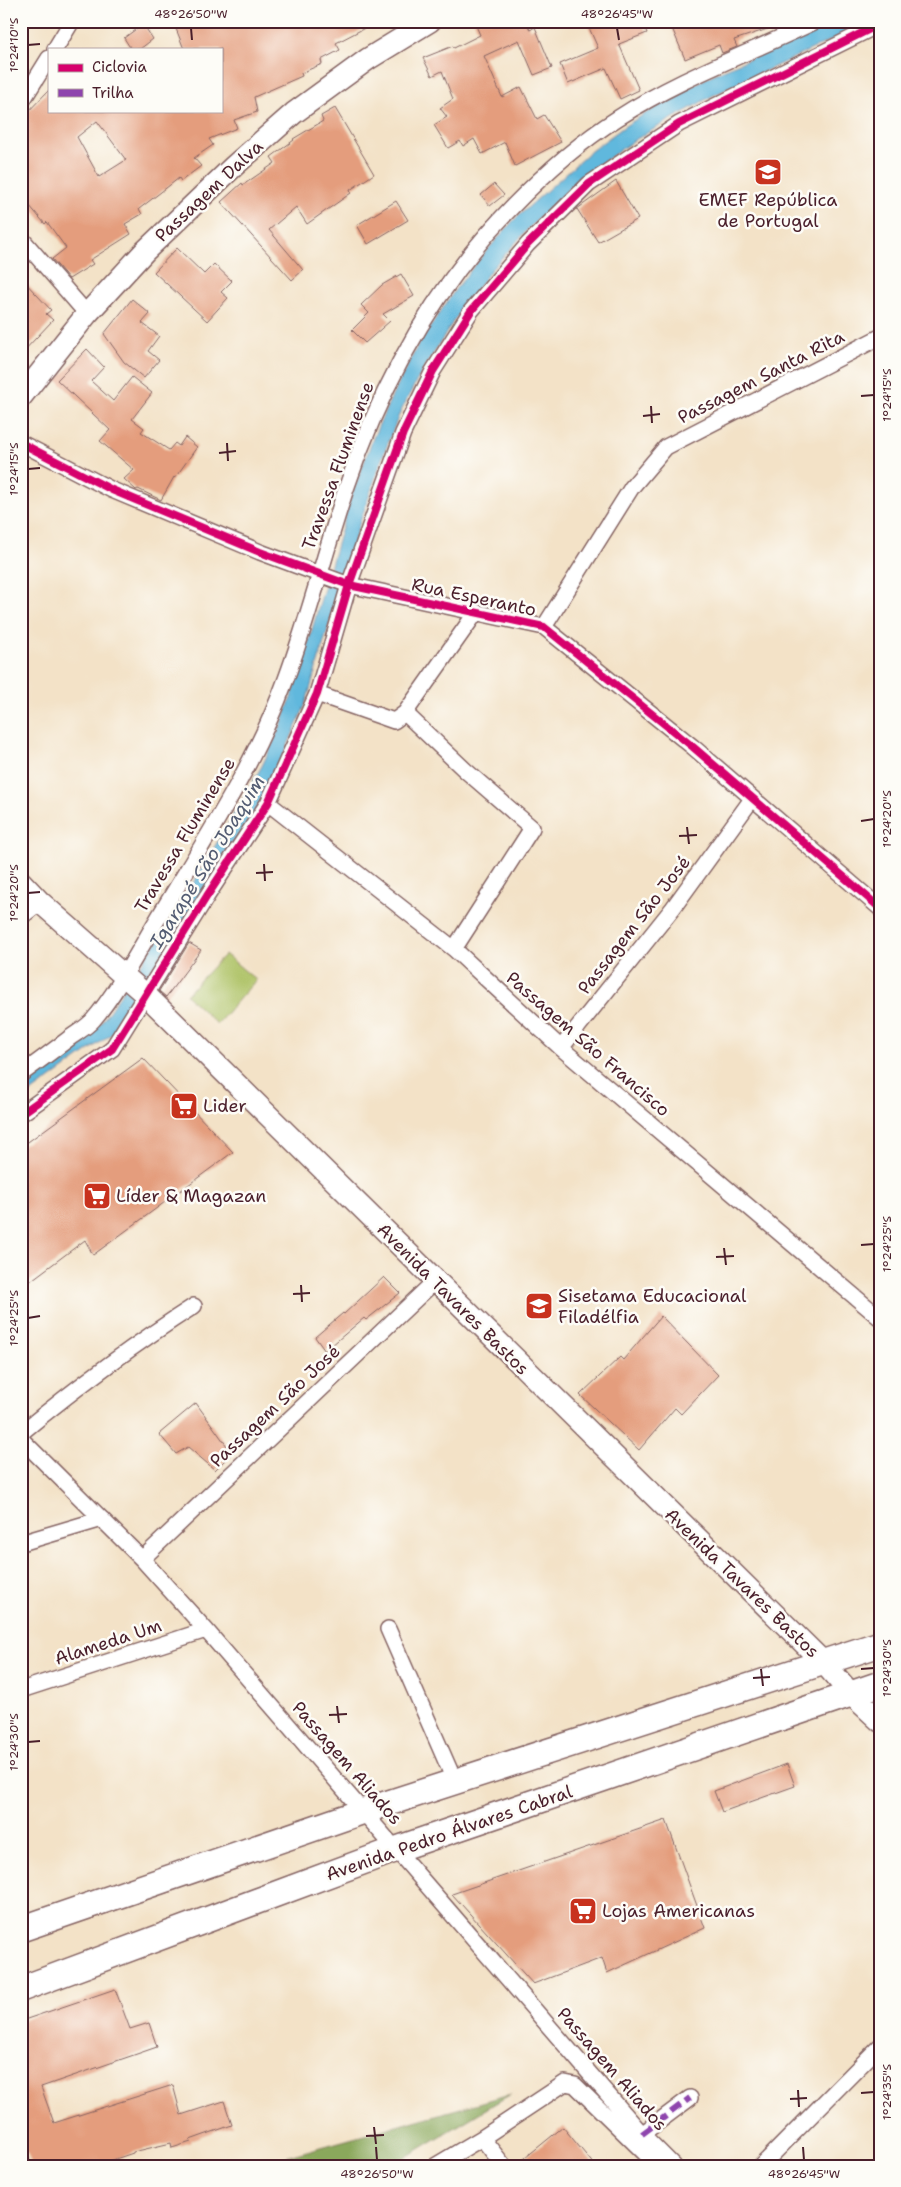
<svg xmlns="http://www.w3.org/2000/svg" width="901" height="2187" font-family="'Shantell Sans',sans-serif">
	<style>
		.green { fill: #aec266; stroke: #7c7048 }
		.forest { fill: #8aa85b; stroke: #6a6443 }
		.water { fill: #60b8dd; stroke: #556c84 }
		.building { fill: #e49d7d; fill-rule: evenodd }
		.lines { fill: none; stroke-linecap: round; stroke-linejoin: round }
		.street-casing { stroke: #856362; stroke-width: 18 }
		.secondary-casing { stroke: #856362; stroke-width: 24 }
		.primary-casing { stroke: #856362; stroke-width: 28 }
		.street { stroke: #fff; stroke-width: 15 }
		.secondary { stroke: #fff; stroke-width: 21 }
		.primary { stroke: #fff; stroke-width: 25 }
		.quiet { stroke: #8e44ad; stroke-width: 6; stroke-dasharray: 12 6; stroke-linecap: butt }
		.cycleway-casing { stroke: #fdfcf7; stroke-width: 11 }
		.cycleway { stroke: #d6006c; stroke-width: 8 }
		.ticks { fill: none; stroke: #4a1f2b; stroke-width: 2 }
		.labels { text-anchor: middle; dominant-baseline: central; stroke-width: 5; stroke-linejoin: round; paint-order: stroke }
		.street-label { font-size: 18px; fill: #4a1f2b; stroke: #fdfcf7 }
		.poi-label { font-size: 18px; fill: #4a1f2b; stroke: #fdfcf7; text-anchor: start }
		.water-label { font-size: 19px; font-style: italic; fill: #535c72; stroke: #fdfcf7 }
		.neatline { fill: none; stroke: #4a1f2b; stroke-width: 2 }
		.ticks-label { font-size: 12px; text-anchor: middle; fill: #4a1f2b }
	</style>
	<rect width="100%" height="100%" fill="#fdfcf7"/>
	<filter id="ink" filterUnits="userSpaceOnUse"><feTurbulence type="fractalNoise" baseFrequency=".02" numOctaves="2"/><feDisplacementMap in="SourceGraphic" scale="10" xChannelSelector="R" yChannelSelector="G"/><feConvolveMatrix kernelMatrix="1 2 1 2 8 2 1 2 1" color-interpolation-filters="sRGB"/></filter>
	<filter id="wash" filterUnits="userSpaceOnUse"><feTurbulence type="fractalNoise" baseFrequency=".0096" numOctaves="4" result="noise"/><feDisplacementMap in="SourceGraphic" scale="20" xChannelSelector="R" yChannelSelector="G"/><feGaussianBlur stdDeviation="1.12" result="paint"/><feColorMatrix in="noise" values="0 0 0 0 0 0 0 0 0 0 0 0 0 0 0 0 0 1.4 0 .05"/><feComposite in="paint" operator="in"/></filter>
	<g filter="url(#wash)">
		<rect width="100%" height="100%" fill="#f3e2c7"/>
		<path class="green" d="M 225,954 L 256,980 L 217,1024 L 186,995 Z"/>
		<path class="forest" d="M 511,2094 L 391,2166 L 253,2166 Z"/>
		<path class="water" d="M 837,21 L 872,21 L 712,96 L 633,141 L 591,171 L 571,187 L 529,228 L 490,271 L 453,322 L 416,382 L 399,415 L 383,456 L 358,528 L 305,706 L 266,795 L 165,957 L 113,1033 L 21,1100 L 21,1081 L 101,1023 L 175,914 L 262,766 L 281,725 L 296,684 L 350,500 L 373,438 L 390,400 L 418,345 L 455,290 L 482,256 L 514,220 L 591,151 L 625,126 L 681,92 L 714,74 Z"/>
		<g id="blocks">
			<path class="building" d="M 173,21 L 378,21 L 336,43 L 340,50 L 321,60 L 322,64 L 301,73 L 302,76 L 254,97 L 257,112 L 234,120 L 237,128 L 209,139 L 213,145 L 194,158 L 201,166 L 181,181 L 179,178 L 139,209 L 142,214 L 125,224 L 131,234 L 90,260 L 93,264 L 69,279 L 52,259 L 66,248 L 47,222 L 45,224 L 29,205 L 21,211 L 21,119 L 49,90 L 49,111 L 221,111 L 221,49 L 184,49 ZM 97,121 L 126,160 L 99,177 L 77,137 Z
				M 474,21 L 526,21 L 530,30 L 535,27 L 552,68 L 534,75 L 519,40 L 484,56 L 502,97 L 521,87 L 537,119 L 544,115 L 561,142 L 515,166 L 505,142 L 482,154 L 474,139 L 463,146 L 460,141 L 448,148 L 434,125 L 447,117 L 440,108 L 453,99 L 442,71 L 432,76 L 423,58 L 453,46 L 454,48 L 480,35 Z
				M 586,21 L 642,21 L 647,33 L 619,44 L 639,90 L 620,99 L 606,68 L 568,84 L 560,64 L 598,48 Z
				M 669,21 L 782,21 L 783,24 L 734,40 L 737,47 L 722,53 L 719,45 L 685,59 Z
				M 143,24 L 153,39 L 140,49 L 131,49 L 124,38 Z
				M 335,108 L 374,174 L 350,190 L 351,193 L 307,224 L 296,207 L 269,230 L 303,270 L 292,280 L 221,202 L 242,183 L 243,185 L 275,163 L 271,157 L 294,140 L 293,139 L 323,121 L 321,116 Z
				M 616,181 L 638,219 L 598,242 L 577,209 Z
				M 494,184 L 504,195 L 490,206 L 481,195 Z
				M 396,201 L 408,220 L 368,244 L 357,225 Z
				M 177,248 L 204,274 L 214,264 L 232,281 L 221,292 L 228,298 L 207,321 L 154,272 Z
				M 401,274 L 414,296 L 383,314 L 390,321 L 365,343 L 352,330 L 369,313 L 361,305 L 382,285 Z
				M 21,278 L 51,310 L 46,314 L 53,320 L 21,354 Z
				M 132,299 L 150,314 L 142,323 L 159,336 L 148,351 L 159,360 L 144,378 L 124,362 L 104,334 Z
				M 87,349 L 104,367 L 91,381 L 113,401 L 132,377 L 152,393 L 132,419 L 144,428 L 141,432 L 169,450 L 175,443 L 179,446 L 185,437 L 197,447 L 175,478 L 174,477 L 161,500 L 138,489 L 136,490 L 124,479 L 134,470 L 100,441 L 110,430 L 57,380 Z
				M 189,943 L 201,950 L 166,997 L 159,991 Z
				M 143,1058 L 233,1152 L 93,1255 L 85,1240 L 21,1288 L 21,1147 Z
				M 384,1277 L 400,1293 L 366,1320 L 364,1318 L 325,1351 L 315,1337 L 343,1313 L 344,1314 Z
				M 661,1316 L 718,1375 L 681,1414 L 675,1408 L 639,1450 L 580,1395 L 620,1357 L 623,1360 Z
				M 196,1403 L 232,1453 L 215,1470 L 188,1447 L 176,1454 L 159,1434 Z
				M 787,1764 L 795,1786 L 722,1812 L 714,1791 Z
				M 666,1820 L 705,1928 L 607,1973 L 602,1958 L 533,1984 L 452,1894 Z
				M 115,1989 L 130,2029 L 149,2023 L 157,2047 L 41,2087 L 54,2123 L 173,2085 L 181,2115 L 224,2101 L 232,2125 L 190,2140 L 191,2142 L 172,2148 L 171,2143 L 133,2152 L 133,2153 L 95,2166 L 32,2166 L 21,2136 L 21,2021 Z
				M 563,2127 L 595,2166 L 515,2166 Z"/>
		</g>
	</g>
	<g filter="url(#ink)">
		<use href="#blocks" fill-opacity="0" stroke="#856362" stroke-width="1"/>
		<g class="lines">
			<defs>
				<path id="street" d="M 55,49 L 72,21
					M 21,103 L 49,58
					M 21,238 L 87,314
					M 21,443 L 112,490 L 260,552 L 349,585 L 544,627 L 693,747 L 880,908
					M 544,627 L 632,487 L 666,447 L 880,337
					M 317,694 L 394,721 L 405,713 L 475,614
					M 405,713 L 465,770 L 532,828 L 454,949
					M 268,803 L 454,949 L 561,1048 L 880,1318
					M 21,917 L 40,902
					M 561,1048 L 673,908 L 752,799
					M 21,1074 C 38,1062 55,1049 71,1037 C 78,1032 87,1027 93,1020 C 119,990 142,944 163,910 C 208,835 256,762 286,679 C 309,617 325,552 346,489 C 381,384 435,286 513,206 C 544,174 580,142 618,118 C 680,78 750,53 816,21
					M 21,1114 L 112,1049 L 207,896 L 268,803 L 317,694 L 349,585 L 403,433 L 433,371 L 471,311 L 528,244 L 589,184 L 679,124 L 880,24
					M 21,1433 C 77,1387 133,1345 194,1306
					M 21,1439 L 142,1559 L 206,1630 L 642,2134 L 674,2166
					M 21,1543 L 102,1519
					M 142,1559 L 435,1281
					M 388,1629 L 455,1782
					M 21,1690 L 206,1630
					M 642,2134 L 690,2098
					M 435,2166 L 482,2138
					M 504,2166 L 482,2138 L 565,2083 L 575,2085 L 658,2166
					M 761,2166 L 880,2046"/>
				<path id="secondary" d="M 21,397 L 87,314 L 145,251 L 234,166 L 294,113 L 368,59 L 430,21
					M 21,882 L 40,902 L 146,995 L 824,1663 L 851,1694 L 880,1721"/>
				<path id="primary" d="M 21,1929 L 364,1811 L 880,1644
					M 21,1989 L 397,1849 L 880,1684"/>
			</defs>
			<use href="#street" class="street-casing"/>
			<use href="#secondary" class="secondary-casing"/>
			<use href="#primary" class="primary-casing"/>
			<use href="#street" class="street"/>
			<use href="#secondary" class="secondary"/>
			<use href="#primary" class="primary"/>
			<path class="quiet" d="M 642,2134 L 690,2098"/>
			<defs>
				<path id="cycleway" d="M 21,443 L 112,490 L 260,552 L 349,585 L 544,627 L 693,747 L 880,908
					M 21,1114 L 112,1049 L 207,896 L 268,803 L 317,694 L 349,585 L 403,433 L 433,371 L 471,311 L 528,244 L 589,184 L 679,124 L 880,24"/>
			</defs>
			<use href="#cycleway" class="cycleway-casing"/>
			<use href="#cycleway" class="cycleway"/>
		</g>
	</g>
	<path class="ticks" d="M 191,28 L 192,40M 617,28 L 619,40M 28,45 L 40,44M 861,396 L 874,395M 651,406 L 652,423M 643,416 L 660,414M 227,443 L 228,461M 219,453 L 236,451M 28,469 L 40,468M 861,821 L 874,819M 687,827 L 689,844M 679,836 L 697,835M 264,864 L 265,881M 256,873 L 273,872M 28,893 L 40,892M 861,1245 L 874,1244M 724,1248 L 726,1265M 716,1257 L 734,1256M 301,1285 L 302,1302M 293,1294 L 310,1293M 28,1318 L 40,1316M 761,1669 L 763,1686M 861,1669 L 874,1668M 753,1678 L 770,1677M 337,1706 L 339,1723M 329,1715 L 347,1714M 28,1742 L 40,1741M 798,2090 L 799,2107M 861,2093 L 874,2092M 790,2099 L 807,2098M 374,2127 L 376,2144M 366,2136 L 384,2135M 376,2147 L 377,2160M 803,2147 L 804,2160"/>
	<defs>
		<symbol id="school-square" viewBox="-11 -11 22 22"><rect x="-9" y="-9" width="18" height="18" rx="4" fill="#c8321e" stroke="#fdfcf7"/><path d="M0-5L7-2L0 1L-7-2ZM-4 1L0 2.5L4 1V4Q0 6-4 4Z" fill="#fff"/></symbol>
		<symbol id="supermarket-square" viewBox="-11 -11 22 22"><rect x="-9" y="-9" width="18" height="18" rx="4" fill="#c8321e" stroke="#fdfcf7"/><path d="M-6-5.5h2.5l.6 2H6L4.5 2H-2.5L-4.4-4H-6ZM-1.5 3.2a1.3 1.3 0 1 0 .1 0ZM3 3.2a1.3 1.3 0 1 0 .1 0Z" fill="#fff"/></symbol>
	</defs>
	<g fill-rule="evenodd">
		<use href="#school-square" x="752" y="156" width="32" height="32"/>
		<use href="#supermarket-square" x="168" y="1090" width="32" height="32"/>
		<use href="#supermarket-square" x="81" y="1180" width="32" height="32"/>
		<use href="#school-square" x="523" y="1290" width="32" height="32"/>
		<use href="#supermarket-square" x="567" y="1895" width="32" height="32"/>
	</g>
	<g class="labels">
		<g class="street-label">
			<text transform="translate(209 191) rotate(-43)">Passagem Dalva</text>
			<text transform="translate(761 377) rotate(-27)">Passagem Santa Rita</text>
			<text transform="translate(338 466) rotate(-70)">Travessa Fluminense</text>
			<text transform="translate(474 597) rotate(12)">Rua Esperanto</text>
			<text transform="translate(185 835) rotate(-59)">Travessa Fluminense</text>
			<text transform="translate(634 925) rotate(-52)">Passagem São José</text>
			<text transform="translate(588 1044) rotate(41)">Passagem São Francisco</text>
			<text transform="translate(453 1299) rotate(45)">Avenida Tavares Bastos</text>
			<text transform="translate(275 1406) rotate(-43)">Passagem São José</text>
			<text transform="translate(742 1583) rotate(44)">Avenida Tavares Bastos</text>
			<text transform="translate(108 1642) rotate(-18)">Alameda Um</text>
			<text transform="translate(347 1763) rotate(49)">Passagem Aliados</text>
			<text transform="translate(449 1833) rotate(-19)">Avenida Pedro Álvares Cabral</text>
			<text transform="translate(612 2069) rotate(49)">Passagem Aliados</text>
		</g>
		<g class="poi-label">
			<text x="768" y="200" text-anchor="middle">EMEF República<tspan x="768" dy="21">de Portugal</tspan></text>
			<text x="203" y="1106">Lider</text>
			<text x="116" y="1196">Líder &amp; Magazan</text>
			<text x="558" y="1296">Sisetama Educacional<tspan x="558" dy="21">Filadélfia</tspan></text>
			<text x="602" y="1911">Lojas Americanas</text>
		</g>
		<g class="water-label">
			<text transform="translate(207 862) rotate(-58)">Igarapé São Joaquim</text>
		</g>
	</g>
	<rect width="901" height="2187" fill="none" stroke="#fdfcf7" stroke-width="55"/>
	<rect x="48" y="48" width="175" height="65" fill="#fdfcf7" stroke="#b5a4a5"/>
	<rect x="58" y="64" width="25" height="8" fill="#d6006c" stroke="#b5a4a5"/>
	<text x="92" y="72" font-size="15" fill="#4a1f2b">Ciclovia</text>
	<rect x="58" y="89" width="25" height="8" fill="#8e44ad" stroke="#b5a4a5"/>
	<text x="92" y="98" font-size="15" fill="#4a1f2b">Trilha</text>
	<rect x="28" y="28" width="846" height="2132" class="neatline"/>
	<g class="ticks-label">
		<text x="191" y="18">48°26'50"W</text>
		<text x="617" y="18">48°26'45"W</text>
		<text transform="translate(14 45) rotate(-90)" y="4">1°24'10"S</text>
		<text transform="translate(887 395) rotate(-90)" y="4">1°24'15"S</text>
		<text transform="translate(14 469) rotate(-90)" y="4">1°24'15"S</text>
		<text transform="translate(887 819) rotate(-90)" y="4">1°24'20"S</text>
		<text transform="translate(14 893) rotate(-90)" y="4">1°24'20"S</text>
		<text transform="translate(887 1244) rotate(-90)" y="4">1°24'25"S</text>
		<text transform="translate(14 1318) rotate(-90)" y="4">1°24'25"S</text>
		<text transform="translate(887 1668) rotate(-90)" y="4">1°24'30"S</text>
		<text transform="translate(14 1742) rotate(-90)" y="4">1°24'30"S</text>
		<text transform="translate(887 2092) rotate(-90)" y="4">1°24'35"S</text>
		<text x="377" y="2178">48°26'50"W</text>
		<text x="804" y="2178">48°26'45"W</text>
	</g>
</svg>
